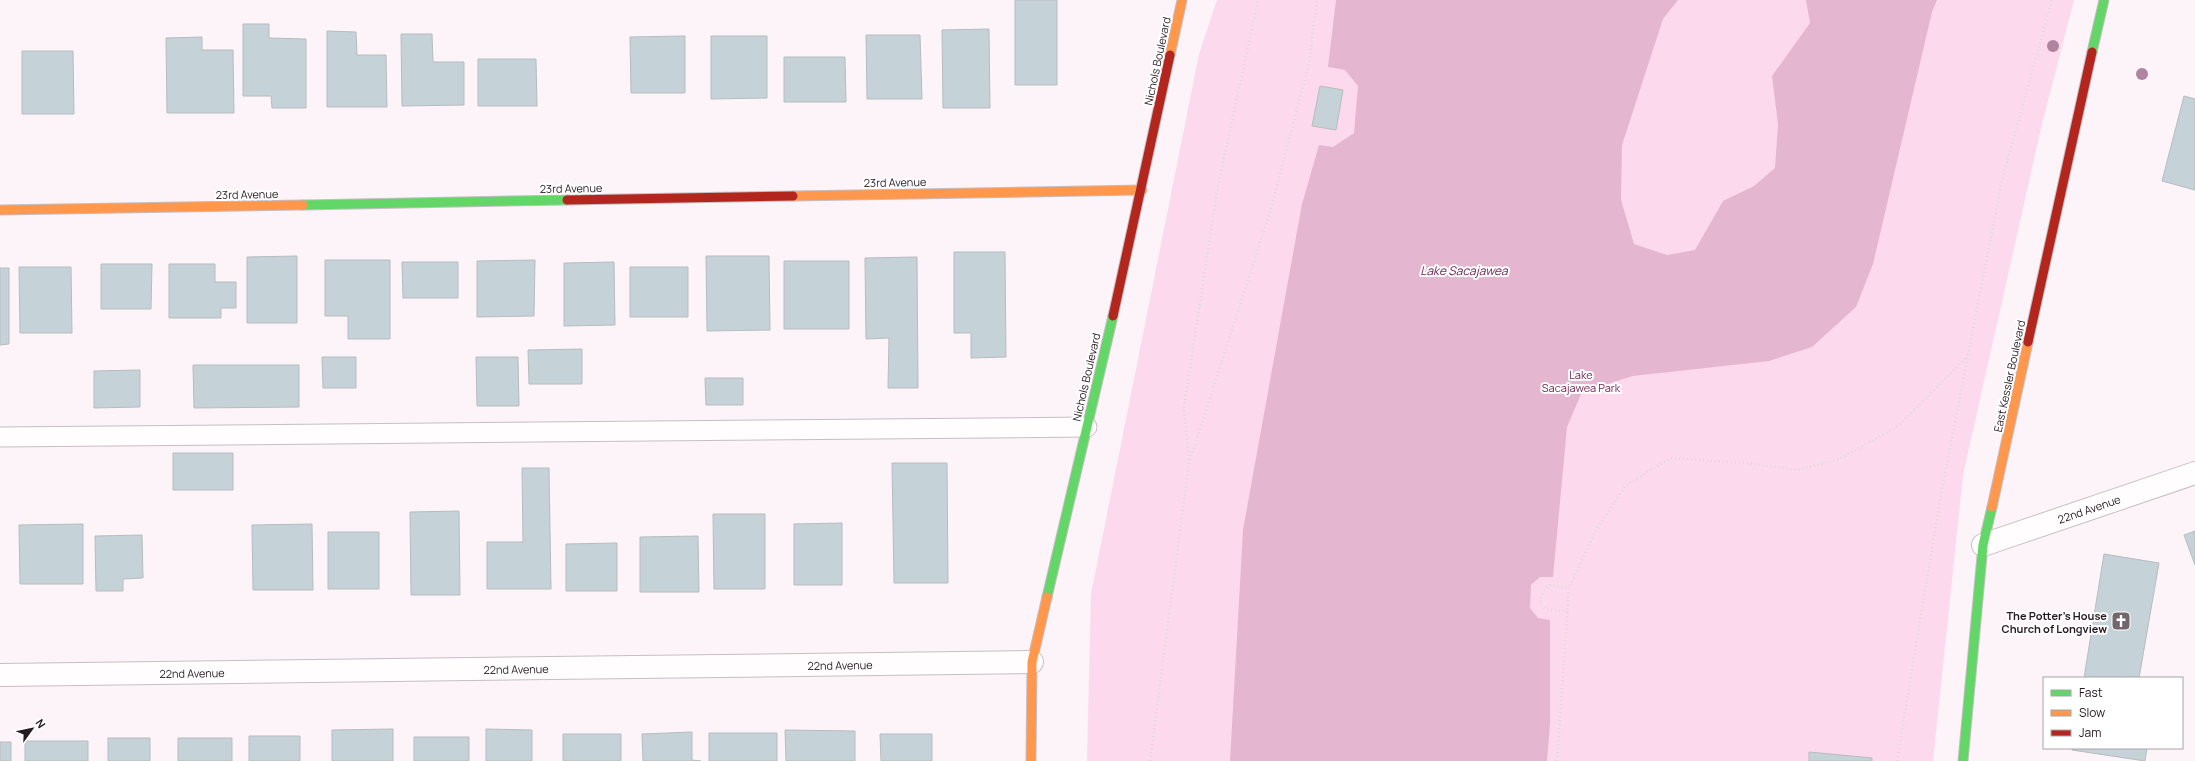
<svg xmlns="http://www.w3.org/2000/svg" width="2195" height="761" font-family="Manrope,sans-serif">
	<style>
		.green { fill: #fcd9ec }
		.water { fill: #e5b6d0 }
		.building { fill: #c5d3d8; stroke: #b7bcbf }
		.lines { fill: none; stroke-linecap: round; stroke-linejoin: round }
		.lane-casing { stroke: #c7bec3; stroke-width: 21 }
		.street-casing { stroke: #c7bec3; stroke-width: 24 }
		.fast-casing { stroke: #c7bec3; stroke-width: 11 }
		.slow-casing { stroke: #c7bec3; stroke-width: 11 }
		.jam-casing { stroke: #c7bec3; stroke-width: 11 }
		.path { stroke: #dcdada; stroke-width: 2.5; stroke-dasharray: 1 3; stroke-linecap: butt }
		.lane { stroke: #fffdfe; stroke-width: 19 }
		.street { stroke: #fffdfe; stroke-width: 22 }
		.fast { stroke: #63d668; stroke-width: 9 }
		.slow { stroke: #ff974d; stroke-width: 9 }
		.jam { stroke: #b3261e; stroke-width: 9 }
		.tree { fill: #b0849f }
		.labels { text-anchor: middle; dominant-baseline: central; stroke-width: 4; stroke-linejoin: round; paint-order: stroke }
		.street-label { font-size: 11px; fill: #261920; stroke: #fff }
		.park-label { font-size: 11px; fill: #722856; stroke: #fff }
		.poi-label { font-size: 11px; font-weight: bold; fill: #261920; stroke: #fff; text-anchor: end }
		.water-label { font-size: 12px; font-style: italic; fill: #722857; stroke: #fff }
	</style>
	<rect width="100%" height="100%" fill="#fcf4f8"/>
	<path class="green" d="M 1217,0 L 2074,0 L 2041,128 L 1963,475 L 1933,761 L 1087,761 L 1091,594 L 1199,54 Z"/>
	<path class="water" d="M 1336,0 L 1678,0 L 1663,19 L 1622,145 L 1621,200 L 1634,244 L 1667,255 L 1695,250 L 1723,201 L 1754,186 L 1775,168 L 1778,124 L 1772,76 L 1810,23 L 1806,0 L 1937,0 L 1932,12 L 1873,264 L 1856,307 L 1812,347 L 1769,361 L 1633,376 L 1582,392 L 1567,427 L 1553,577 L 1540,577 L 1531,585 L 1530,608 L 1538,618 L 1550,620 L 1550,724 L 1547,761 L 1230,761 L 1243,530 L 1302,204 L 1319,145 L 1333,147 L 1354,133 L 1358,86 L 1345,70 L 1328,67 Z"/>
	<path class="building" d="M 1015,0 L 1057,0 L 1057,85 L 1015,85 Z
		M 243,24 L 269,24 L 269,38 L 306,39 L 306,108 L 272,108 L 271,96 L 243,96 Z
		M 989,29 L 990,108 L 943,108 L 942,30 Z
		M 327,31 L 356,32 L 357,55 L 386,55 L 387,107 L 327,107 Z
		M 401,34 L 432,34 L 433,62 L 464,62 L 464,105 L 402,106 Z
		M 866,35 L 920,35 L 922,99 L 867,99 Z
		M 685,36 L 685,93 L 631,93 L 630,37 Z
		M 711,36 L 767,36 L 767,98 L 711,99 Z
		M 202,37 L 202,50 L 233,50 L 234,113 L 167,113 L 166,38 Z
		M 22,51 L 73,51 L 74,114 L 22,114 Z
		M 784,57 L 845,57 L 846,102 L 784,102 Z
		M 478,59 L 536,59 L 537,106 L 478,106 Z
		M 1320,86 L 1343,90 L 1336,130 L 1312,126 Z
		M 2184,96 L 2195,99 L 2195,190 L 2162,181 Z
		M 954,252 L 1005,252 L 1006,357 L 971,358 L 971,333 L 954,333 Z
		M 297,256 L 297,323 L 247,323 L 247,257 Z
		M 706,256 L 769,256 L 770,330 L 707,331 Z
		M 917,257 L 918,388 L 888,388 L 889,338 L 866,339 L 865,258 Z
		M 325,260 L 390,260 L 390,339 L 348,339 L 348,316 L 325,316 Z
		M 535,260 L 534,316 L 477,317 L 477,261 Z
		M 784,261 L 849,261 L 849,329 L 784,329 Z
		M 402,262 L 458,262 L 458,298 L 403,298 Z
		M 614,262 L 615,325 L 564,326 L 564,263 Z
		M 101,264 L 152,264 L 151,309 L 101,309 Z
		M 169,264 L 215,264 L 215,282 L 236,282 L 236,308 L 221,308 L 221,318 L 169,318 Z
		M 19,267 L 71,267 L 72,333 L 20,333 Z
		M 630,267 L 688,267 L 688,317 L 630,317 Z
		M 0,268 L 9,268 L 9,344 L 0,345 Z
		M 582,349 L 582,384 L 529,384 L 528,350 Z
		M 322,357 L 356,357 L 356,388 L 323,388 Z
		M 476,357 L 518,357 L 519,406 L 477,406 Z
		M 193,365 L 299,365 L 299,407 L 194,408 Z
		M 140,370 L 140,407 L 94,408 L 94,371 Z
		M 705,378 L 743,378 L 743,405 L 706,405 Z
		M 173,453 L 233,453 L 233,490 L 173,490 Z
		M 892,463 L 947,463 L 948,583 L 894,583 Z
		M 522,468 L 549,468 L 551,589 L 487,589 L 487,542 L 523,542 Z
		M 459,511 L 460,595 L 411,595 L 410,512 Z
		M 713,514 L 765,514 L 765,589 L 714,589 Z
		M 842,523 L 842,585 L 794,585 L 794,524 Z
		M 83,524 L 83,584 L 20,584 L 19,525 Z
		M 312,524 L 313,590 L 253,590 L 252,525 Z
		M 2195,531 L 2195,565 L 2184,535 Z
		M 328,532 L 379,532 L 379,589 L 328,589 Z
		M 142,535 L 143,578 L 123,579 L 123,591 L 96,591 L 95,536 Z
		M 698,536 L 699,592 L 640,592 L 640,537 Z
		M 617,543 L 617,591 L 566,591 L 566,544 Z
		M 2104,554 L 2159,563 L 2139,678 L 2084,678 Z
		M 393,729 L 393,761 L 332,761 L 332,730 Z
		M 486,729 L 532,730 L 532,761 L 486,761 Z
		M 785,730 L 855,731 L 855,761 L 786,761 Z
		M 692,732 L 692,760 L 701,761 L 643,761 L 642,734 Z
		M 709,733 L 777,733 L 777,761 L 709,761 Z
		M 563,734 L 621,734 L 621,761 L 563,761 Z
		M 880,734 L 932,734 L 932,761 L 881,761 Z
		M 249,736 L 300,736 L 300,761 L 249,761 Z
		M 414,737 L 469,737 L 469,761 L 414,761 Z
		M 108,738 L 150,738 L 150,761 L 108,761 Z
		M 178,738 L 232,738 L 232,761 L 178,761 Z
		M 25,741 L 88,741 L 88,761 L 25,761 Z
		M 0,742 L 11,742 L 11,761 L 0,761 Z
		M 2072,748 L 2147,748 L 2145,761 L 2072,750 Z
		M 1809,752 L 1872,758 L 1872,761 L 1809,761 Z"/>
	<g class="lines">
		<defs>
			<path id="lane" d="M 0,437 L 1087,427"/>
			<path id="street" d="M 1983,545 L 2195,473
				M 0,675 L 1032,662"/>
			<path id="fast" d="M 2092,52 L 2104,0
				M 303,205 L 567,200
				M 1047,597 L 1113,316
				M 1963,761 L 1983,545 L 1992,507"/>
			<path id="slow" d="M 1170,55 L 1182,0
				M 793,196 L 1142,190
				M 0,210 L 303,205
				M 1992,507 L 2028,342
				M 1031,761 L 1032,662 L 1047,597"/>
			<path id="jam" d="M 567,200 L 793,196
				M 1113,316 L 1170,55
				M 2028,342 L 2092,52"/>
		</defs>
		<use href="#lane" class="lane-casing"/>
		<use href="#street" class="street-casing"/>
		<use href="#fast" class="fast-casing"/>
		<use href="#slow" class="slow-casing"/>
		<use href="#jam" class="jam-casing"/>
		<path class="path" d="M 1190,460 L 1270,212 L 1309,64 L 1317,0
			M 1568,612 L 1545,609 L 1540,603 L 1543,592 L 1550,585 L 1569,588
			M 1150,761 L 1189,462 L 1184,407 L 1218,186 L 1258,0
			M 1557,761 L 1569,588 L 1596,530 L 1626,485 L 1671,458 L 1745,463 L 1798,470 L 1839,459 L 1898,426 L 1967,357
			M 1897,761 L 1941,494 L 2002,180 L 2052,0"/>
		<use href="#lane" class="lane"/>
		<use href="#street" class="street"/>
		<use href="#fast" class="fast"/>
		<use href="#slow" class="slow"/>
		<use href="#jam" class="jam"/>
	</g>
	<g class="tree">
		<circle cx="2053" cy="46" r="6"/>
		<circle cx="2142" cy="74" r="6"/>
	</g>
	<defs>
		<symbol id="church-square" viewBox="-11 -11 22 22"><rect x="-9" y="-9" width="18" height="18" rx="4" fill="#71666c" stroke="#fff"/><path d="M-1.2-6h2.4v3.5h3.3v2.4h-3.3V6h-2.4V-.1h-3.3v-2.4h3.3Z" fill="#fff"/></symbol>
	</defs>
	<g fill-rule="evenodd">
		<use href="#church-square" x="2110" y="610" width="22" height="22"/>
	</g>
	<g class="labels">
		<g class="street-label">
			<text transform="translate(1157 61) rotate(-78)">Nichols Boulevard</text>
			<text transform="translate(895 182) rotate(-1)">23rd Avenue</text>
			<text transform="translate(571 188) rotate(-1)">23rd Avenue</text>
			<text transform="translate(247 194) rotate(-1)">23rd Avenue</text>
			<text transform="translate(2009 376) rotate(-78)">East Kessler Boulevard</text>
			<text transform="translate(1086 377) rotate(-77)">Nichols Boulevard</text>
			<text transform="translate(2089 509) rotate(-19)">22nd Avenue</text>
			<text transform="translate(840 665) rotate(-1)">22nd Avenue</text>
			<text transform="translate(516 669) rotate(-1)">22nd Avenue</text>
			<text transform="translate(192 673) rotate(-1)">22nd Avenue</text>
		</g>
		<g class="park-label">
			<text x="1581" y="374">Lake<tspan x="1581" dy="13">Sacajawea Park</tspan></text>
		</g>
		<g class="poi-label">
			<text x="2107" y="615">The Potter's House<tspan x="2107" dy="13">Church of Longview</tspan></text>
		</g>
		<g class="water-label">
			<text x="1464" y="270">Lake Sacajawea</text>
		</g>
	</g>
	<rect x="2043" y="677" width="140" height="72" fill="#ffffff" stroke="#a8a3a6"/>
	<rect x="2051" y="690" width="20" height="6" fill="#63d668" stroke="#a8a3a6"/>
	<text x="2079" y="697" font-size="12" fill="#261920">Fast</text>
	<rect x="2051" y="710" width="20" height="6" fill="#ff974d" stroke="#a8a3a6"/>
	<text x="2079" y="717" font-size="12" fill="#261920">Slow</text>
	<rect x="2051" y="730" width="20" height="6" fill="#b3261e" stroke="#a8a3a6"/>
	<text x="2079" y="737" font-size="12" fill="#261920">Jam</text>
	<g transform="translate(32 729) rotate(57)" stroke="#ffffff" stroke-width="3" paint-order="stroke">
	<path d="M0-3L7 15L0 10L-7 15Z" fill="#261920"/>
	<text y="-6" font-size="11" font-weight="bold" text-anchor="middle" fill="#261920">N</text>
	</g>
</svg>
